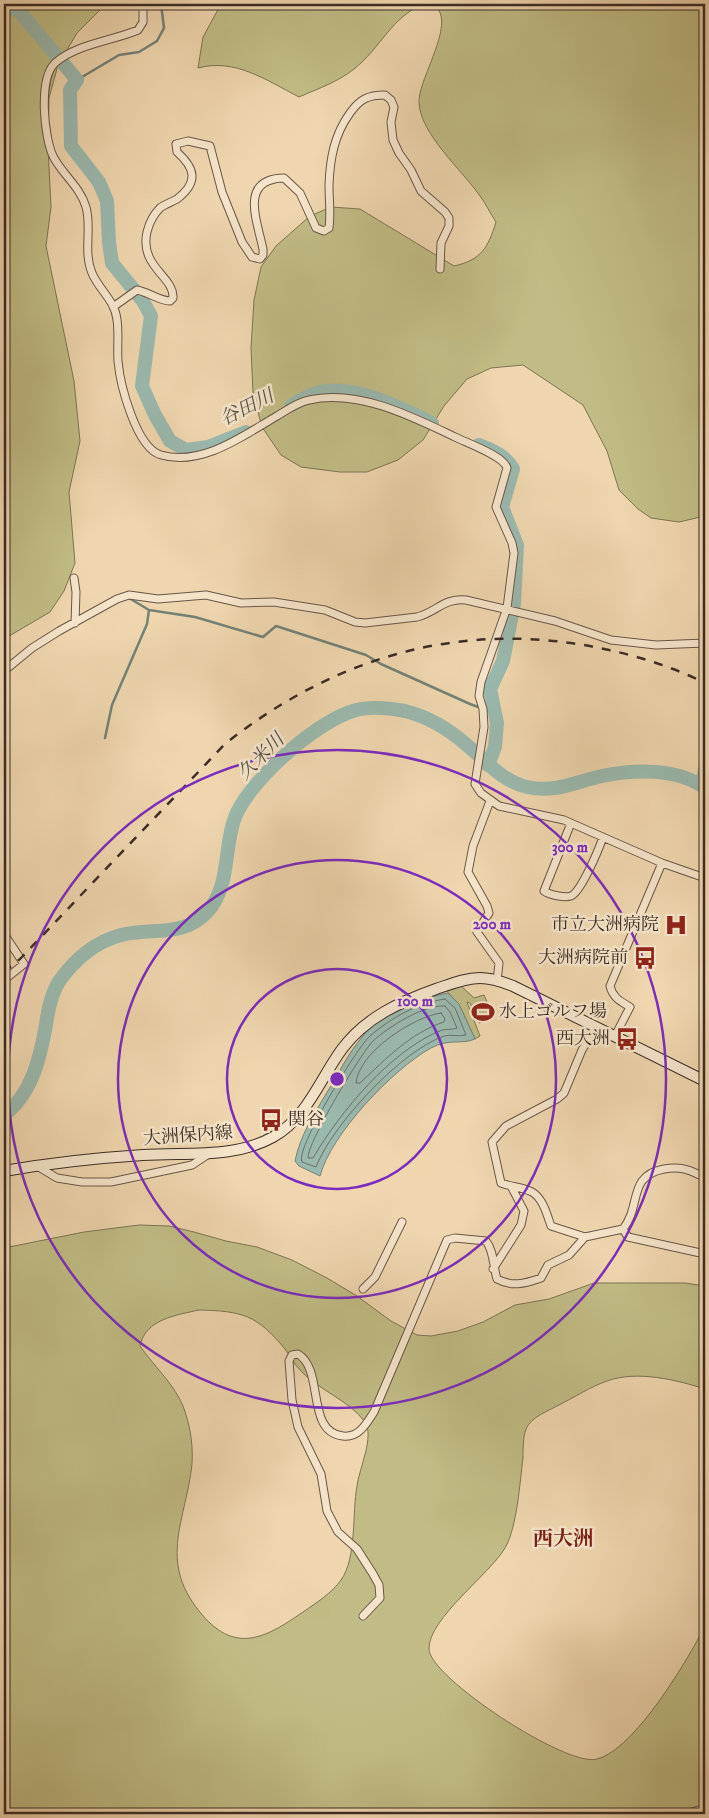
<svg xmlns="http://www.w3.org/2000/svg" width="709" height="1818" font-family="'IM FELL DW Pica','Noto Serif JP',serif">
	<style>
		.green { fill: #c1bc85; stroke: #7e7455; fill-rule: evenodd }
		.water { fill: #9ab9ae; stroke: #748177 }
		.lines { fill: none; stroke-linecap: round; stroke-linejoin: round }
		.shore { stroke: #6a726a; stroke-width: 1 }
		.stream { stroke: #748177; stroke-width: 2.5 }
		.river { stroke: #9ab9ae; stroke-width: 14 }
		.minor-casing { stroke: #685647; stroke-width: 9 }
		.tertiary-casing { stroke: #685647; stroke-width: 11 }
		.secondary-casing { stroke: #3b2c25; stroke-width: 12 }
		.minor { stroke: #f5e4ca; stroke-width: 7 }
		.tertiary { stroke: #f5e4ca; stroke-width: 9 }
		.secondary { stroke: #f5e4ca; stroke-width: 10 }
		.rail { stroke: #3b2c25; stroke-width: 2.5; stroke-dasharray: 9 9; stroke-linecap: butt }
		.ring { fill: none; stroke: #7b2cbf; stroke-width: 2.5 }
		.labels { text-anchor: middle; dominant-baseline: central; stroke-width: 5; stroke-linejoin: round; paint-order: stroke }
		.poi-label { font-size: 18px; fill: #3b2c25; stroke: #f5e4ca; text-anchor: end }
		.street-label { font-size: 18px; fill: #3b2c25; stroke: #f5e4ca }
		.water-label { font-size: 19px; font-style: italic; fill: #534f47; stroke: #f5e4ca }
		.quarter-label { font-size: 20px; font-weight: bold; fill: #7a1f14; stroke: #f5e4ca }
		.centre { fill: #7b2cbf; stroke: #f5e4ca; stroke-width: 2.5 }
		.ring-label { font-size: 15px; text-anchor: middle; font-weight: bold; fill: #7b2cbf; stroke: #f5e4ca; stroke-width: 5; stroke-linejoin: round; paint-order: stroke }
	</style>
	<rect width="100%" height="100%" fill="#efd6ae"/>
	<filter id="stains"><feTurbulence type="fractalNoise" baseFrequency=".004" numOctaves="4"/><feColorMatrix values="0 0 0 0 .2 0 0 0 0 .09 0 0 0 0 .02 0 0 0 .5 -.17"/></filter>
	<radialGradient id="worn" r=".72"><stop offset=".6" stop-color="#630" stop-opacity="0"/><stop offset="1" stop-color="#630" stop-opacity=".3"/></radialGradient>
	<path class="green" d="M 4,4 L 106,4 L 77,33 L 58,65 L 49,98 L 48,148 L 51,207 L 46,246 L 74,381 L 80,441 L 69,492 L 75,563 L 64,591 L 50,612 L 4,639 Z
		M 221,4 L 424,4 C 392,16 380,49 354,69 C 338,82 317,89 299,97 C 266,80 235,58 198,68 L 203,37 Z
		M 432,4 L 705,4 L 705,516 L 679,522 L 651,518 L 638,509 L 619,490 L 607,451 L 583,405 L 523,365 L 491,368 L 467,379 L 444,406 L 423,440 L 398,460 L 367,472 L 340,472 L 301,467 L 281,455 L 262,427 L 253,393 L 251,348 L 254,300 L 261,267 L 276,246 L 310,216 L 331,207 L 360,209 L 454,266 C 481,260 488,248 496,222 C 490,213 486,204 480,196 C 462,170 421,135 419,103 C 418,77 460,19 432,4 Z
		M 459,984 L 474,998 L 484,995 L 494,1018 L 479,1023 L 470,1003 L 467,1002 L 480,1036 L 475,1039 L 459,1005 L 445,989 Z
		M 139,1225 L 169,1226 L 194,1232 L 226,1241 L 257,1247 L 292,1260 L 327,1278 L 357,1296 L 391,1321 L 417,1335 L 431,1336 L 458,1331 L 483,1322 L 515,1305 L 549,1299 L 594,1283 L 685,1283 L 705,1286 L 705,1389 C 677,1380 637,1370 607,1381 C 590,1387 575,1397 559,1405 C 548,1411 531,1417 526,1429 C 523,1437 523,1449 523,1458 C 520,1481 517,1528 505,1548 C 490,1574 428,1619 429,1649 C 429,1677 567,1768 597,1759 C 635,1749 687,1661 705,1626 L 705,1814 L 4,1814 L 4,1248 L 84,1232 ZM 199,1310 C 242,1311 257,1315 285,1349 C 290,1356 294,1364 300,1370 C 318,1390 349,1400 365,1422 C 371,1430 367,1448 364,1458 C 362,1467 358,1477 357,1486 C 352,1512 357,1558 341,1580 C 332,1593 316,1603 303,1612 C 264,1639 234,1655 199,1611 C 158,1560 186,1520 192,1464 C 193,1448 191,1430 186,1415 C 179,1388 155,1368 140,1346 C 145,1319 177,1315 199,1310 Z"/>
	<path class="water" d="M 448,993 L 459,1004 L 475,1039 C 461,1045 450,1038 431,1048 C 393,1069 331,1134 320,1176 L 299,1166 L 295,1161 C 300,1136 313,1116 326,1094 C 338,1075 348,1053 363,1036 C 383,1012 419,998 448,993 Z"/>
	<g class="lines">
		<path class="shore" d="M 445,999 L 455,1008 L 466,1035 C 459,1037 451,1034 444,1036 C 401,1051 332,1125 316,1167 L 302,1162 C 294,1151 357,1047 370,1036 C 391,1018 417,1003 445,999 Z
			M 445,1006 L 450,1012 L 457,1028 C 452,1030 447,1029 442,1030 C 391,1050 340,1112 313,1158 L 308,1158 C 307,1143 361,1053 373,1041 C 388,1027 425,1004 445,1006 Z
			M 441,1013 L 445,1019 L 444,1022 C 410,1033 386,1059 360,1083 L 356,1083 C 359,1052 413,1017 441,1013 Z"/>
		<path class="stream" d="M 77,80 L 119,55 L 139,52 L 157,41 L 164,28 L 161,4
			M 129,598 L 149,610 L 195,617 L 263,637 L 276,626 L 366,655 L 381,664 L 470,704 L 489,711 L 493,710
			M 105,738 L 112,705 L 147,624 L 149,610"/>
		<path class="river" d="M 5,4 L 19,11 L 77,80 L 70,90 L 71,146 L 99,182 L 107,201 L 109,242 L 112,263 L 143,301 L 151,316 L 142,386 L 155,415 L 170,441 L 186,450 L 208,447 L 246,432
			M 292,405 C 299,401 306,397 313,394 C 350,381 399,407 432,423
			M 479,445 C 492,450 506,456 513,469 L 502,507 L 517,545 L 514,604 L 503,661 L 490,689 L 497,723 L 495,747 L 488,765
			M 702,785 L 705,770
			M 4,1115 C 32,1094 40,1058 46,1025 C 48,1010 51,993 60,980 C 76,958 95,942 121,935 C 152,927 183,938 207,912 C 230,888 224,849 234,820 C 246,783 316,722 353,711 C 368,706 389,708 405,711 C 429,717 450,730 468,746 C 487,762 502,781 527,787 C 556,793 575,782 602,776 C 634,769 677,768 705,788"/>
		<defs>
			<path id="minor" d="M 143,4 L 143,22 L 138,30 C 112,41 76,44 55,63 C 38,79 44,140 54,158 C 64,176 80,187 86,207 C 92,228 83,252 92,273 C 99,290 115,300 117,320 C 119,333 117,347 118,361 C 120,384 136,448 161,455 C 202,467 244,435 277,416 C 287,410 298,402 309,400 C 358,389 411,416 455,437 C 467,443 504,456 507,468 L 496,507 L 512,543 L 514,553 L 507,608 L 481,682 L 479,696 L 483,709 L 484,727 L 475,784 L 481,793 L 499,806 L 564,820 L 662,863 L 705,878
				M 113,307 L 137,290 C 148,292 160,301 170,301 L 173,298 C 175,277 139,267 147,232 C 149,224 154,214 160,208 C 165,204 172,202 177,199 C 199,182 195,168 177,152 L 176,144 L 188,141 L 210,146 L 222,192 L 242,242 L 252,257 L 260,259 L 263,255 L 263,249 C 257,220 239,179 284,178 L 300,193 L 316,228 L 324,231 L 329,228 C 331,213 329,200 329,185 C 330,159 334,135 350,113 C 360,99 368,95 385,95 L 391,100 L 394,107 L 391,122 L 393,140 L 399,153 L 411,170 L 421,191 L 445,212 L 449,218 L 449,226 L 441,243 L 440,269
				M 74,578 L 76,592 L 75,623
				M 4,671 L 32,648 L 59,631 L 117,599 L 129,595 L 158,599 L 206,595 L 241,603 L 274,602 L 325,610 L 355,622 L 365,623 L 417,617 C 437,612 443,598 466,600 L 555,621 L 611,640 L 656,645 L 705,643
				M 490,801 L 473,846 L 468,872 L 487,906 L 489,913 L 477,932 L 499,963 L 497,981
				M 571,823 L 544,891 C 550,895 564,898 571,896 C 581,892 599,849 603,837
				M 4,934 L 24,964 L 4,980
				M 596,1027 L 582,1050 L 564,1093 L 557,1099 L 506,1126 L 492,1142 L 501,1183 C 511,1187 523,1187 532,1192 C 543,1198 547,1215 551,1226 L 585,1237 L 623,1229 C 642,1205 627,1176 664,1169 C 681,1166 691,1170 705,1178
				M 615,1036 L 630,1007 C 620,1001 613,998 610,986 L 662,863
				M 37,1166 L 57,1178 L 82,1182 L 111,1182 L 192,1165 L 210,1153
				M 623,1229 L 628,1237 L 705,1254
				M 493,1269 L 521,1225 L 524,1211 L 512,1188
				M 363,1289 L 375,1277 L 402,1222
				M 363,1616 L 380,1598 L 379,1585 L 373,1574 L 357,1549 L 338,1532 L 327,1511 L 321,1474 L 298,1427 L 292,1400 L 289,1361 L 292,1355 L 298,1354 C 325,1370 305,1432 343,1436 C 359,1438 366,1424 374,1412 L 447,1240 L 455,1238 L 486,1241 C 494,1251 493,1266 497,1279 C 512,1287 524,1284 541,1278 L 548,1265 L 569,1255 L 585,1237"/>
			<path id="tertiary" d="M 690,1814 L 705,1809"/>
			<path id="secondary" d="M 4,1171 C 50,1163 96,1158 143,1155 C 186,1152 234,1159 273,1137 C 307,1118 320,1079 342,1049 C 366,1017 400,1002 436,989 C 451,984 465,978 480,978 C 492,978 503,982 513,986 L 705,1081"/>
		</defs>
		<use href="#minor" class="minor-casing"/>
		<use href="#tertiary" class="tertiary-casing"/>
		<use href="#secondary" class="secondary-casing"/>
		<use href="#minor" class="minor"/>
		<use href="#tertiary" class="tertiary"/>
		<use href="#secondary" class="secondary"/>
		<path class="rail" d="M 4,972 L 20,959 L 225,744 C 337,655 467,618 609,650 C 641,657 675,668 705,683"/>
	</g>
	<g class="ring">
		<circle cx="337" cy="1079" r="110"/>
		<circle cx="337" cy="1079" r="219"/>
		<circle cx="337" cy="1079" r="329"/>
	</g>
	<defs>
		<symbol id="hospital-bare" viewBox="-9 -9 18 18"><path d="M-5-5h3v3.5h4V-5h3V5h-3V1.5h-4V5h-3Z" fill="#8f2418" stroke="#f5e4ca" stroke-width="2.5" paint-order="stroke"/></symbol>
		<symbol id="bus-bare" viewBox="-9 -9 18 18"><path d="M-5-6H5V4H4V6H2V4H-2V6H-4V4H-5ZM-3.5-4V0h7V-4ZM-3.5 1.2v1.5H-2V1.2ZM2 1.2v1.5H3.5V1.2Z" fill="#8f2418" stroke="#f5e4ca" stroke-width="2.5" paint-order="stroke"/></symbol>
		<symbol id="stadium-bare" viewBox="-9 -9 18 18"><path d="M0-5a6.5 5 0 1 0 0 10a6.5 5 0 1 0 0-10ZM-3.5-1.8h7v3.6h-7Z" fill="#8f2418" stroke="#f5e4ca" stroke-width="2.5" paint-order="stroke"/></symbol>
	</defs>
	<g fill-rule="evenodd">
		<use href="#hospital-bare" x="660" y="909" width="32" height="32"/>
		<use href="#bus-bare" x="629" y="942" width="32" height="32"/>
		<use href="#stadium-bare" x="467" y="996" width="32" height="32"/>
		<use href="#bus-bare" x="611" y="1023" width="32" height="32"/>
		<use href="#bus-bare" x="255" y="1104" width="32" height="32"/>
	</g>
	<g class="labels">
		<g class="poi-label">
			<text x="659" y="925">市立大洲病院</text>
			<text x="628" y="958">大洲病院前</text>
			<text x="499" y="1012" text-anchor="start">水上ゴルフ場</text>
			<text x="610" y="1039">西大洲</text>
			<text x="288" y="1120" text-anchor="start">関谷</text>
		</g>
		<g class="street-label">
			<text transform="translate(188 1136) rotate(-4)">大洲保内線</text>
		</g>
		<g class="water-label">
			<text transform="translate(247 408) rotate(-27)">谷田川</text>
			<text transform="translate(261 757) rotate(-45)">久米川</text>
		</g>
		<g class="quarter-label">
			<text x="563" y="1539">西大洲</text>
		</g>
	</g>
	<circle cx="337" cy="1079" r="8" class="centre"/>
	<g class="ring-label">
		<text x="570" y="852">300 m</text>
		<text x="492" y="929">200 m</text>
		<text x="415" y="1006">100 m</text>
	</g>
	<rect width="709" height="1818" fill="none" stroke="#efd6ae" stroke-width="20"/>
	<rect x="5" y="5" width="699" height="1808" fill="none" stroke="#3b2c25" stroke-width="2.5"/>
	<rect x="10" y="10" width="689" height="1798" fill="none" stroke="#3b2c25"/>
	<rect width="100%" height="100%" filter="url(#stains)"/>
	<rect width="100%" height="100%" fill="url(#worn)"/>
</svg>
